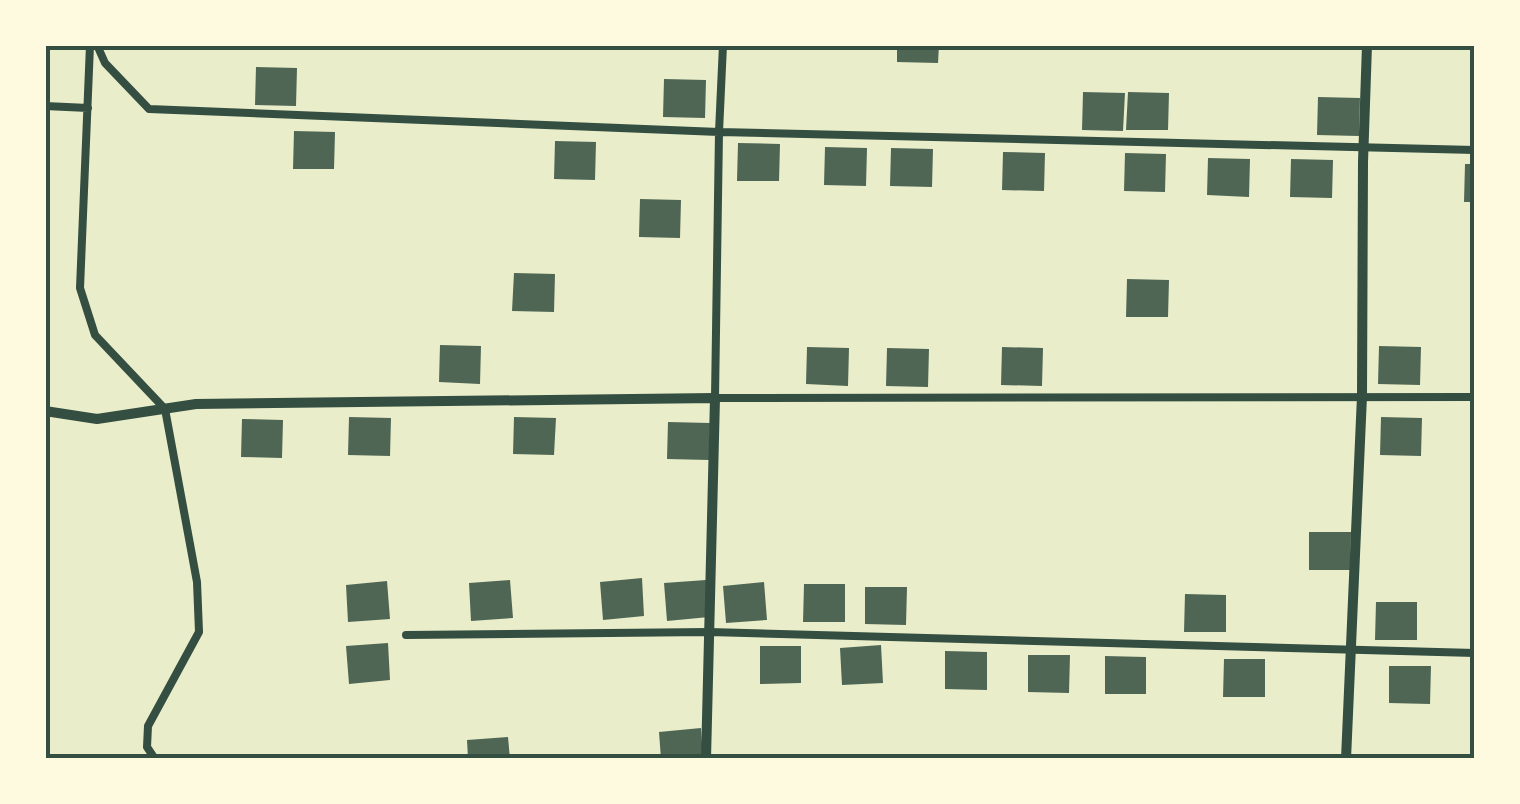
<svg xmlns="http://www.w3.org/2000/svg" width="1520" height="804" font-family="Helvetica,sans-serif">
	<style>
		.building { fill: #4f6655 }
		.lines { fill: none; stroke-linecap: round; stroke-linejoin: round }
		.service { stroke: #344e41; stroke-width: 8 }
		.minor { stroke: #344e41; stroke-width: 10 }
		.neatline { fill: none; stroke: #344e41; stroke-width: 4 }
	</style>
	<rect width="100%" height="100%" fill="#e9edc9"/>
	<path class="building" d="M 897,45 L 939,45 L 938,63 L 897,62 Z
		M 256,67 L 297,68 L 296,106 L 255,105 Z
		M 664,79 L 706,80 L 705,118 L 663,117 Z
		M 1083,92 L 1125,93 L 1123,131 L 1082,130 Z
		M 1128,92 L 1169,93 L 1168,130 L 1126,130 Z
		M 1318,97 L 1360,98 L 1359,136 L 1317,135 Z
		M 294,131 L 335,132 L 334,169 L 293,169 Z
		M 555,141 L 596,142 L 595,180 L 554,179 Z
		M 738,143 L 780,144 L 779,181 L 737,181 Z
		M 825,147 L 867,148 L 866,186 L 824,185 Z
		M 891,148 L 933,149 L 932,187 L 890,186 Z
		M 1003,152 L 1045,153 L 1044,191 L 1002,190 Z
		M 1125,153 L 1166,154 L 1165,192 L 1124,191 Z
		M 1208,158 L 1250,159 L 1249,197 L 1207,195 Z
		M 1291,159 L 1333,160 L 1332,198 L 1290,197 Z
		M 1465,164 L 1475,164 L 1475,202 L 1464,202 Z
		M 640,199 L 681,200 L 680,238 L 639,237 Z
		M 514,273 L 555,274 L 554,312 L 512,311 Z
		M 1127,279 L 1169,280 L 1168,317 L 1126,317 Z
		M 440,345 L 481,346 L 480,384 L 439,382 Z
		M 1379,346 L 1421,347 L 1420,385 L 1378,384 Z
		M 807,347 L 849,348 L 848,386 L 806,384 Z
		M 1002,347 L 1043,348 L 1042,386 L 1001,385 Z
		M 887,348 L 929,349 L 928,387 L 886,386 Z
		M 349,417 L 391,418 L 390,456 L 348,455 Z
		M 514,417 L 556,418 L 554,455 L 513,454 Z
		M 1381,417 L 1422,418 L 1421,456 L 1380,455 Z
		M 242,419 L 283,420 L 282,458 L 241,457 Z
		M 668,422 L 710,423 L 709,460 L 667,459 Z
		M 1309,532 L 1351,532 L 1350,570 L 1309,570 Z
		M 642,578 L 644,616 L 603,620 L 600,582 Z
		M 510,580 L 513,618 L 471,621 L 469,583 Z
		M 706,580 L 709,617 L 667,621 L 664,583 Z
		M 387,581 L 390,619 L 348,622 L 346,585 Z
		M 764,582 L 767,620 L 726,623 L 723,586 Z
		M 804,584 L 845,584 L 845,622 L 803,622 Z
		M 865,587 L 907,587 L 906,625 L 865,624 Z
		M 1185,594 L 1226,595 L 1226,632 L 1184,632 Z
		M 1376,602 L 1417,602 L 1417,640 L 1375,640 Z
		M 388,643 L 390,680 L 349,684 L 346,646 Z
		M 881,645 L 883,683 L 842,685 L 840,648 Z
		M 760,646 L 801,646 L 801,683 L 760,684 Z
		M 945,651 L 987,652 L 987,690 L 945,689 Z
		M 1028,655 L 1070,655 L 1069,693 L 1028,692 Z
		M 1105,656 L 1146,657 L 1146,694 L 1105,694 Z
		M 1224,659 L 1265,659 L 1265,697 L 1223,697 Z
		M 1389,666 L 1431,666 L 1430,704 L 1389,703 Z
		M 701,728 L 703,759 L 661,759 L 659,732 Z
		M 508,737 L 510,759 L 468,759 L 467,740 Z"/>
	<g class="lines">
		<path class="service" d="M 90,45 L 80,288 L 95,335 L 165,409 L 197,582 L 199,632 L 148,726 L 147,747 L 155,759
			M 97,45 L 105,63 L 149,109 L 719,132 L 1475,150
			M 723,45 L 719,132 L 715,398 L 1475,397
			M 45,106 L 88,108
			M 406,635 L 709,632 L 1475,653"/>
		<path class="minor" d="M 45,411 L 97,419 L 196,404 L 715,398 L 706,759
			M 1346,759 L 1362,396 L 1363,162 L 1367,45"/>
	</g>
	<rect width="1520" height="804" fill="none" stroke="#fefae0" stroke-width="95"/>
	<rect x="48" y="48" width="1424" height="708" class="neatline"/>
</svg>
